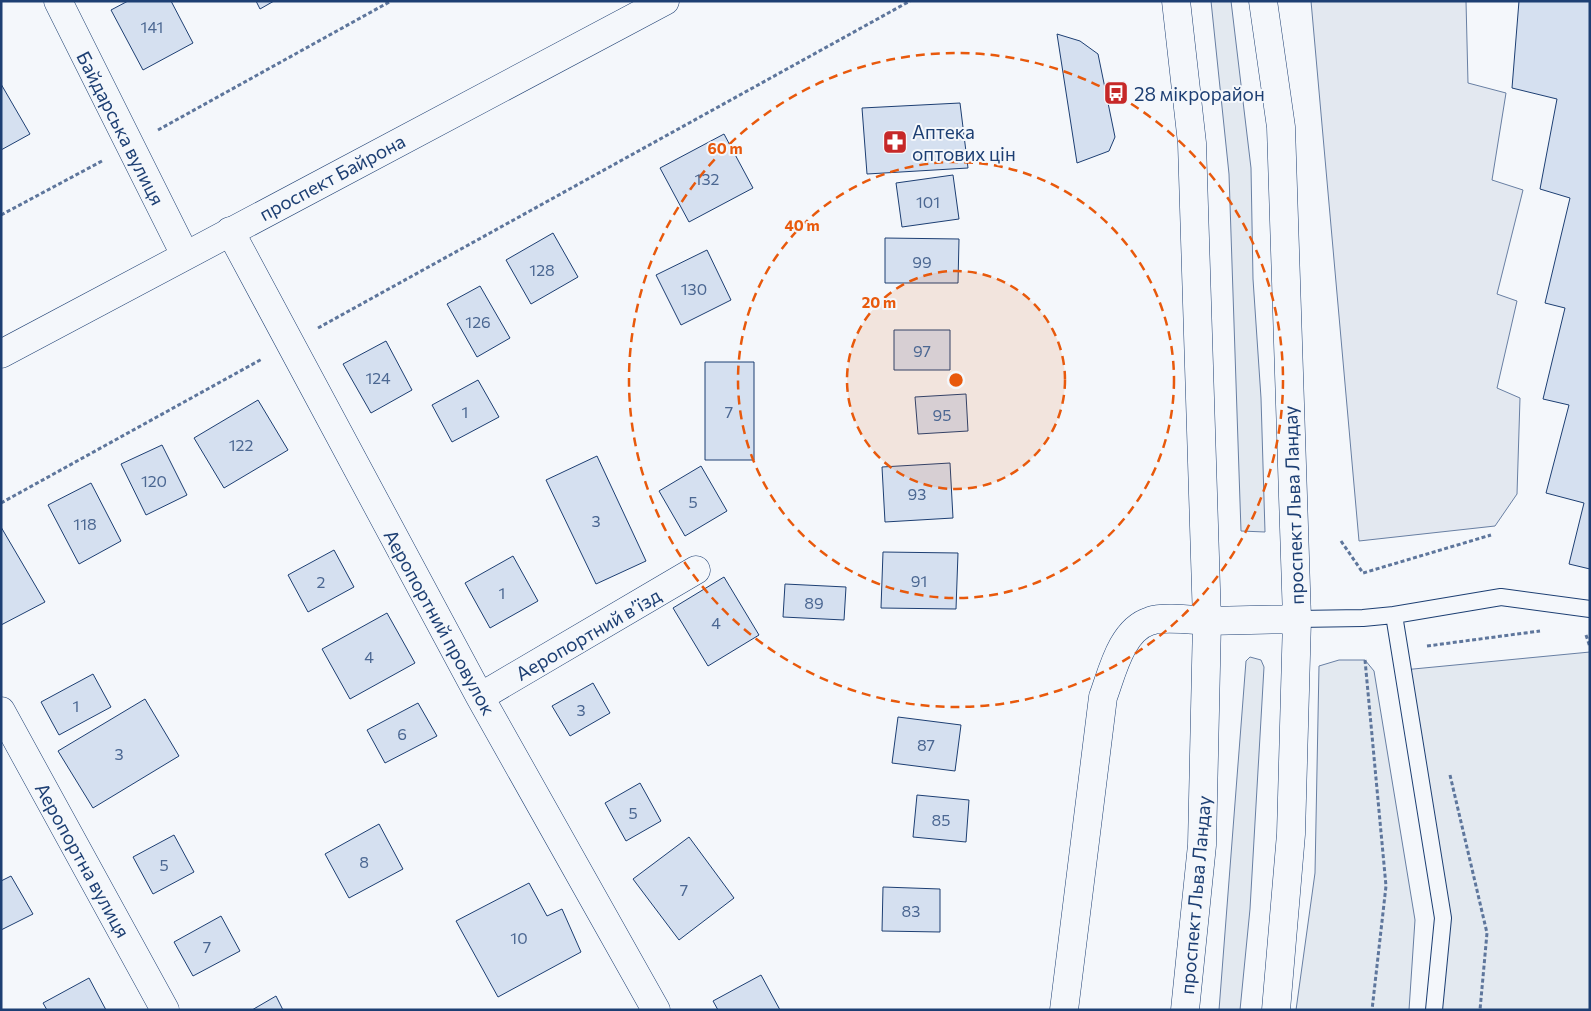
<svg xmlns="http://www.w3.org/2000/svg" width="1591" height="1011" font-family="Commissioner,sans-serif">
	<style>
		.green { fill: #e3e9f0; stroke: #687fa3 }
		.parking { fill: #e3e8f0; stroke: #687fa3 }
		.building { fill: #d5e0f0; stroke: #1d3f73 }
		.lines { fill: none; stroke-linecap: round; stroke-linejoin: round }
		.lane-casing { stroke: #1d3f73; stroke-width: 18 }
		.street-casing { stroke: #1d3f73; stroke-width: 29 }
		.primary-casing { stroke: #1d3f73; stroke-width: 29 }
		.path { stroke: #5e769c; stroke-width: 3; stroke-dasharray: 4 2.5; stroke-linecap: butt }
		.lane { stroke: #f4f7fb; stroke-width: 16 }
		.street { stroke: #f4f7fb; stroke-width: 28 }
		.primary { stroke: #f4f7fb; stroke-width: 28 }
		.ring { fill: none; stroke: #e8590c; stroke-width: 2.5; stroke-dasharray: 9 6 }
		.labels { text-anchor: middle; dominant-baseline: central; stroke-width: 4; stroke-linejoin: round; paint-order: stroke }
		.number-label { font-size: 16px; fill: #4b6792 }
		.poi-label { font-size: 19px; fill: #1d3f73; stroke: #f4f7fb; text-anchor: start }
		.street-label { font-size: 19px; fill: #1d3f73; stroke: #f4f7fb }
		.centre { fill: #e8590c; stroke: #f4f7fb; stroke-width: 2.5 }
		.ring-label { font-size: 15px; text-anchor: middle; font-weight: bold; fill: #e8590c; stroke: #f4f7fb; stroke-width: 4; stroke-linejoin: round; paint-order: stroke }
	</style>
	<rect width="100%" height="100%" fill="#f4f7fb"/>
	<path class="green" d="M 1211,1 L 1231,1 L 1251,168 L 1253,279 L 1261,398 L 1265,532 L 1241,531 L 1229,174 Z
		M 1590,652 L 1590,1010 L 1434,1010 L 1443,918 L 1403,670 Z
		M 1250,657 L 1261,660 L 1264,667 L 1250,909 L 1240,1010 L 1219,1010 L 1246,661 Z
		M 1339,660 L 1365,660 L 1374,671 L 1415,920 L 1409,1010 L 1296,1010 L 1315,873 L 1319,666 Z"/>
	<path class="parking" d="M 1311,1 L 1466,1 L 1468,83 L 1506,93 L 1492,180 L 1523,190 L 1497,294 L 1517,301 L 1497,388 L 1520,398 L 1517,494 L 1495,526 L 1359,541 Z"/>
	<path class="building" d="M 128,1 L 171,1 L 193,43 L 143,70 L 111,10 Z
		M 256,1 L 274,1 L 260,9 Z
		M 1519,1 L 1590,1 L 1590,569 L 1569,564 L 1584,503 L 1546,493 L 1569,405 L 1543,399 L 1565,308 L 1545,303 L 1570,198 L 1540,189 L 1557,99 L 1512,88 Z
		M 1057,34 L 1080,41 L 1098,54 L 1115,137 L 1109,151 L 1077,163 Z
		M 1,84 L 30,134 L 1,150 Z
		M 960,103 L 968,168 L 867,174 L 862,108 Z
		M 724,134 L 753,188 L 689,222 L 660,168 Z
		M 953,175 L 959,219 L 902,227 L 896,183 Z
		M 553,233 L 578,277 L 531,304 L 506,260 Z
		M 885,238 L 959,239 L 958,283 L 885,283 Z
		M 707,250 L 731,300 L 681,325 L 656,275 Z
		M 480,286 L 510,338 L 477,357 L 447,304 Z
		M 894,330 L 950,330 L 950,370 L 894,370 Z
		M 386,341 L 412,390 L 371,413 L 343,364 Z
		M 705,362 L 754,362 L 754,460 L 705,460 Z
		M 478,380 L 499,417 L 452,442 L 432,405 Z
		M 966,394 L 968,431 L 918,434 L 915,397 Z
		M 258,400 L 288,450 L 224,488 L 194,438 Z
		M 162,445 L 187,495 L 146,515 L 121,464 Z
		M 597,456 L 646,561 L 596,584 L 546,480 Z
		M 950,463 L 953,518 L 885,522 L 882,467 Z
		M 701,466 L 727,511 L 685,536 L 659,491 Z
		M 91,483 L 121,541 L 79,564 L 48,505 Z
		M 1,527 L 45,602 L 1,625 Z
		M 334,550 L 354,587 L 308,612 L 288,575 Z
		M 883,552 L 958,553 L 956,609 L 881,608 Z
		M 513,556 L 538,601 L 490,628 L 465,583 Z
		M 724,577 L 759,635 L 708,666 L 673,608 Z
		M 785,584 L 846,587 L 844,620 L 783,617 Z
		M 387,613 L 415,663 L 350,699 L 322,649 Z
		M 93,674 L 111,707 L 59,735 L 41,702 Z
		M 593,683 L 610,713 L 570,736 L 552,706 Z
		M 145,699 L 179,756 L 93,808 L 58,751 Z
		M 418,703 L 437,736 L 385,763 L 367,730 Z
		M 898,717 L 961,725 L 955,771 L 892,763 Z
		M 640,783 L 661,821 L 626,841 L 605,803 Z
		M 917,795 L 969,800 L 966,842 L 913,837 Z
		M 379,824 L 403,869 L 349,898 L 325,854 Z
		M 174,835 L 194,872 L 153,894 L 133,857 Z
		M 689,837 L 734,898 L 679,940 L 633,879 Z
		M 11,876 L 33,914 L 1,930 L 1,881 Z
		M 529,883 L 547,916 L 562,909 L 581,952 L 498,997 L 456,921 Z
		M 883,887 L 940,889 L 940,932 L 882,931 Z
		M 221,916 L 240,951 L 193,976 L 174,942 Z
		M 761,975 L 780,1010 L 718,1010 L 713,1001 Z
		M 89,978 L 106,1010 L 47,1010 L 43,1003 Z
		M 276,996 L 283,1010 L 252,1010 Z"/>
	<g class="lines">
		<defs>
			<path id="lane" d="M 1394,615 L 1501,597 L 1590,609
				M 1297,619 L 1363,618 L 1394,615 L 1443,918 L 1434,1010"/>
			<path id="street" d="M 58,1 L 185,255
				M 230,231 L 480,697 L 656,1010
				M 480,697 L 696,570
				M 1,711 L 165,1010
				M 1064,1010 L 1103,697 C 1112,673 1121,630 1150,621 C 1164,616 1192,620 1207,621"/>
			<path id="primary" d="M 1176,1 L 1192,143 L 1207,621 L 1202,845 L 1185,1010
				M 1263,1 L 1281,127 L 1297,619 L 1291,834 L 1276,1010
				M 1,354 L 665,1
				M 1207,621 L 1297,619"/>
		</defs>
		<use href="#lane" class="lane-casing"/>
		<use href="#street" class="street-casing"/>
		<use href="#primary" class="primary-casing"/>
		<path class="path" d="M 158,130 L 391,1
			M 1,215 L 102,161
			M 318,328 L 910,1
			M 1,503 L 262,359
			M 1341,541 L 1363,573 L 1491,535
			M 1586,635 L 1590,647
			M 1427,646 L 1540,631
			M 1365,660 L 1386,886 L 1372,1010
			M 1450,775 L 1487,933 L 1480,1010"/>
		<use href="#lane" class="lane"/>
		<use href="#street" class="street"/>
		<use href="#primary" class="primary"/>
	</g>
	<circle cx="956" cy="380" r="109" fill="#e8590c" fill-opacity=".12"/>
	<g class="ring">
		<circle cx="956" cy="380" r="109"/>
		<circle cx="956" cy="380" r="218"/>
		<circle cx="956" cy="380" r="327"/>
	</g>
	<defs>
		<symbol id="bus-square" viewBox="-11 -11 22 22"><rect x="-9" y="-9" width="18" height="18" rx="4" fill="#c62828" stroke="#f4f7fb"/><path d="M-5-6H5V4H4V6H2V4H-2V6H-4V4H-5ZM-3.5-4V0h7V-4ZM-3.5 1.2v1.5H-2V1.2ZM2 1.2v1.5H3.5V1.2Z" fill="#fff"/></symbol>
		<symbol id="pharmacy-square" viewBox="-11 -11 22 22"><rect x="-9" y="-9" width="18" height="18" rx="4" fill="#c62828" stroke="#f4f7fb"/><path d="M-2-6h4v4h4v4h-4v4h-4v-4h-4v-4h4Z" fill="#fff"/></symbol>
	</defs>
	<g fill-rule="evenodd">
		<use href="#bus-square" x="1102" y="79" width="28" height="28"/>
		<use href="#pharmacy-square" x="881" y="128" width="28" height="28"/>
	</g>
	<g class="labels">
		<g class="number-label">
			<text x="152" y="26">141</text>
			<text x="707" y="178">132</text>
			<text x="928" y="201">101</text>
			<text x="922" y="261">99</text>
			<text x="542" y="269">128</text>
			<text x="694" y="288">130</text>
			<text x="478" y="321">126</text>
			<text x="922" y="350">97</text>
			<text x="378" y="377">124</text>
			<text x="465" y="411">1</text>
			<text x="729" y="411">7</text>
			<text x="942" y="414">95</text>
			<text x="241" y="444">122</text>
			<text x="154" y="480">120</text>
			<text x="917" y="493">93</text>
			<text x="693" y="501">5</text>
			<text x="596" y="520">3</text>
			<text x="85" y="523">118</text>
			<text x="919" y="580">91</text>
			<text x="321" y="581">2</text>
			<text x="502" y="592">1</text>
			<text x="814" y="602">89</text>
			<text x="716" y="622">4</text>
			<text x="369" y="656">4</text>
			<text x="76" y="705">1</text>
			<text x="581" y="709">3</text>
			<text x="402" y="733">6</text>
			<text x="926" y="744">87</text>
			<text x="119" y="753">3</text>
			<text x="633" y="812">5</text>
			<text x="941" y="819">85</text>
			<text x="364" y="861">8</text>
			<text x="164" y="864">5</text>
			<text x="684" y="889">7</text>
			<text x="911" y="910">83</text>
			<text x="519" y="937">10</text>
			<text x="207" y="946">7</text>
		</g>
		<g class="poi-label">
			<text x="1134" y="93">28 мікрорайон</text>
			<text x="912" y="131">Аптека<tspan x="912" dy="22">оптових цін</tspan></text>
		</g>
		<g class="street-label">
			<text transform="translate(121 128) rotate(63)">Байдарська вулиця</text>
			<text transform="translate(332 177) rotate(-28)">проспект Байрона</text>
			<text transform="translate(1293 505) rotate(-92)">проспект Льва Ландау</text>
			<text transform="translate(440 622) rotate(61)">Аеропортний провулок</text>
			<text transform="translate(588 634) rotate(-30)">Аеропортний в’їзд</text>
			<text transform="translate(83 860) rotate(61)">Аеропортна вулиця</text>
			<text transform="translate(1195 895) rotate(-85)">проспект Льва Ландау</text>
		</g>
	</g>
	<circle cx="956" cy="380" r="8" class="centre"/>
	<g class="ring-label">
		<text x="725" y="154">60 m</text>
		<text x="802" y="231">40 m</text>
		<text x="879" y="308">20 m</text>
	</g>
	<rect width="1591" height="1011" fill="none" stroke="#1d3f73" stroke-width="5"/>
</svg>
